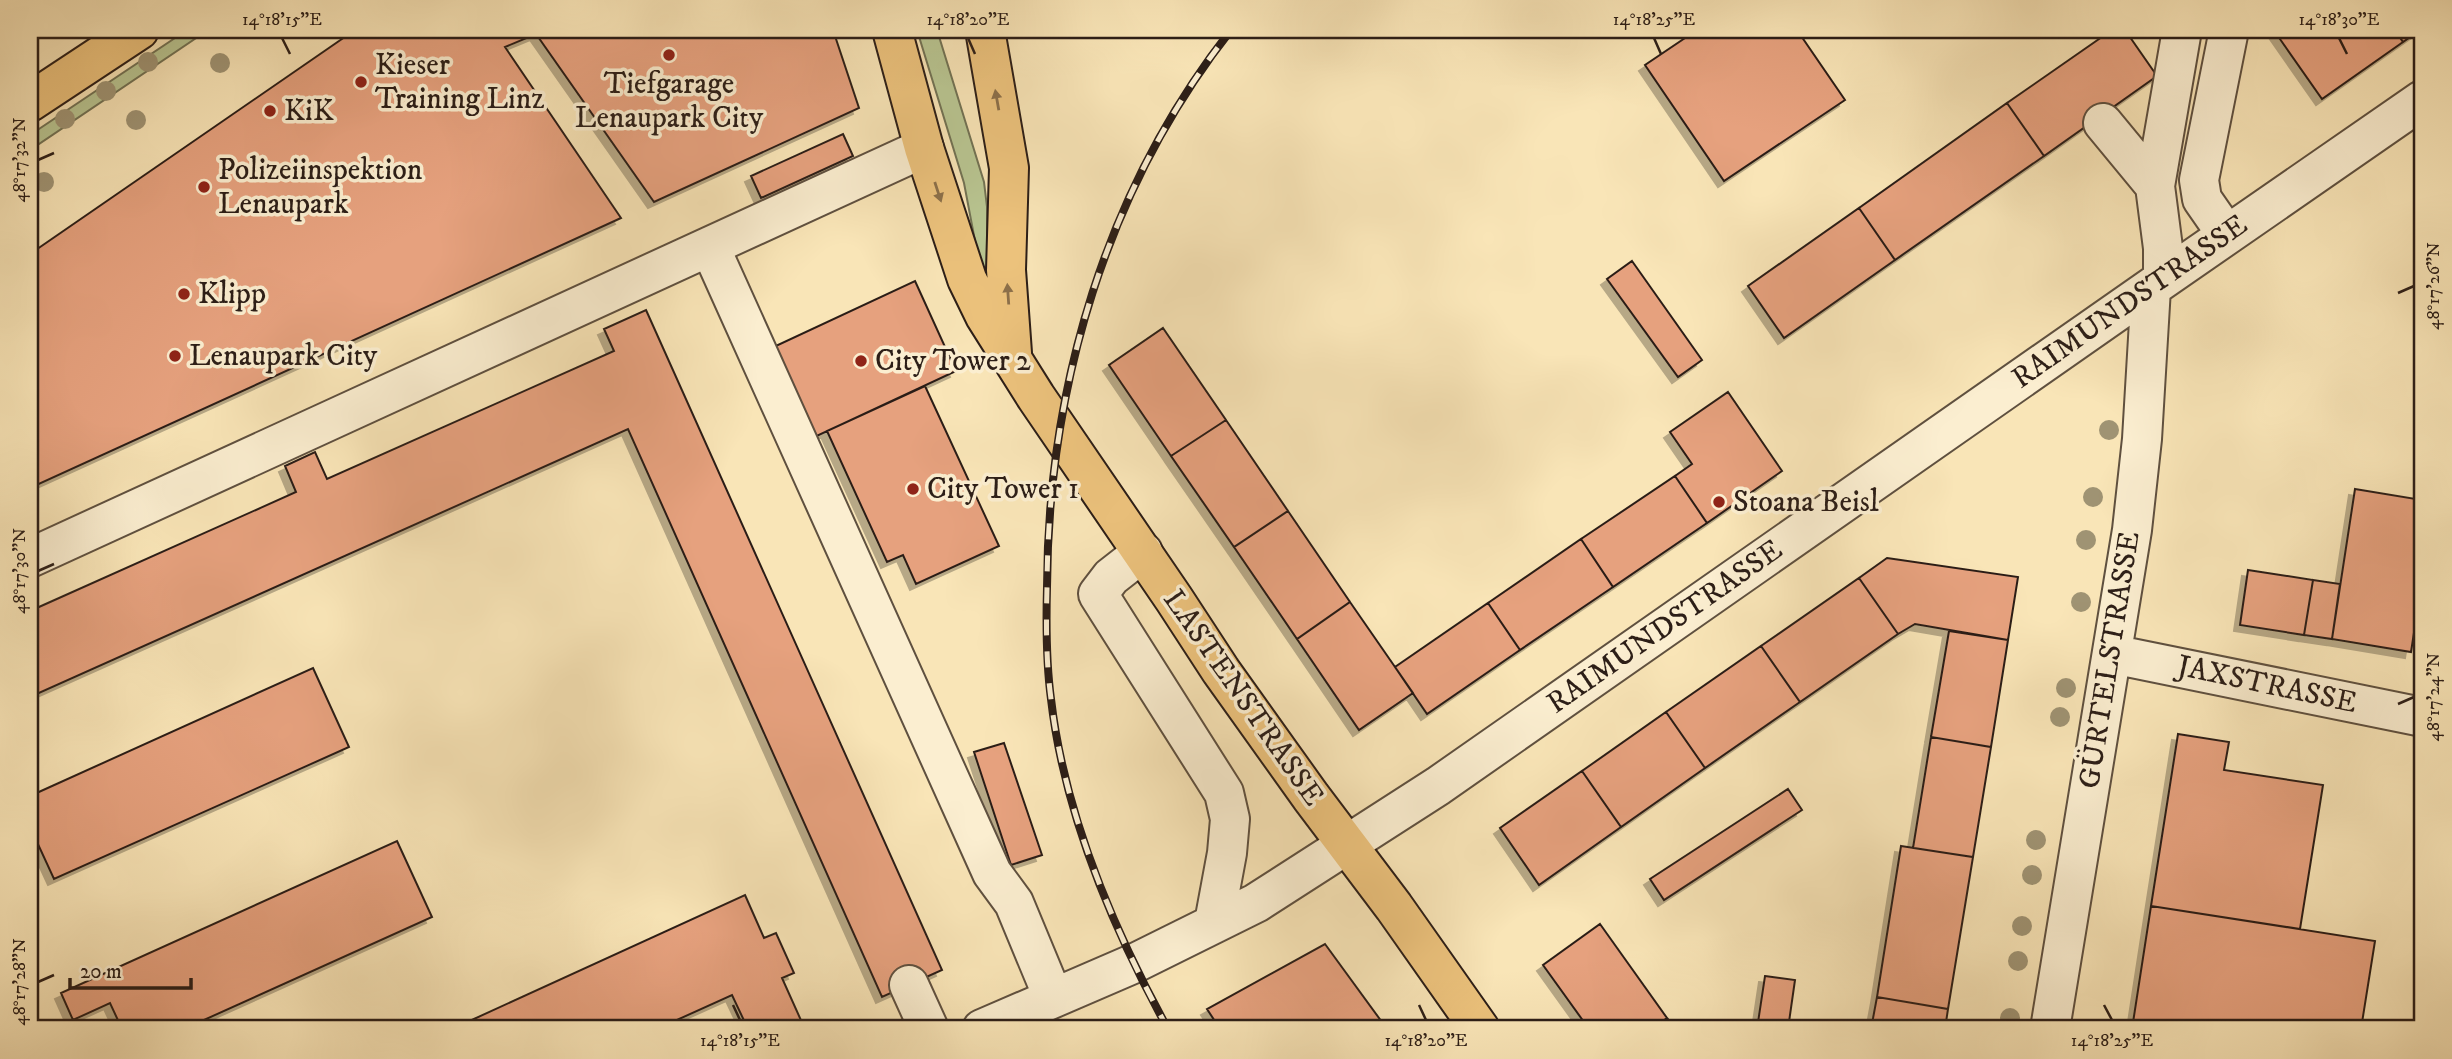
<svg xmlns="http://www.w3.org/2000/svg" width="2452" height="1059" font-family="'IM FELL DW Pica',serif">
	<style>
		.green { fill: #b9c692; stroke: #727254; stroke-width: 2 }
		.building { fill: #e6a17e; stroke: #2c1e17; stroke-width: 2; filter: url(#shadow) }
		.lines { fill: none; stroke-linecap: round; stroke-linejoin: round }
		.minor-casing { stroke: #5f503f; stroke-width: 42 }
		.major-casing { stroke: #2c1e17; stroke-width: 42 }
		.minor { stroke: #fbeed0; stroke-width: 38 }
		.major { stroke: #ecc27c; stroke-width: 38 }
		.rail-casing { stroke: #2c1e17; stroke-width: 8 }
		.rail { stroke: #fbeed0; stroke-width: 5; stroke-dasharray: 16; stroke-linecap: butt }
		.tree { fill: #9f9373 }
		.oneway { fill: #8c704a }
		.ticks { fill: none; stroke: #2c1e17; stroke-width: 2.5 }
		.poi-dot { fill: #8f2418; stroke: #fbeed0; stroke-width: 2.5 }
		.labels { text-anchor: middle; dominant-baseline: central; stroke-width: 7; stroke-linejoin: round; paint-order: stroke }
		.poi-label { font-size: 30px; fill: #2c1e17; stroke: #fbeed0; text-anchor: start }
		.street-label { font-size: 30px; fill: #2c1e17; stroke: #fbeed0 }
		.neatline { fill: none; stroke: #2c1e17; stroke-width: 2.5 }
		.ticks-label { font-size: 18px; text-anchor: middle; fill: #2c1e17 }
	</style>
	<defs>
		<filter id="shadow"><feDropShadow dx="-6" dy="6" stdDeviation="0" flood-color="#0004"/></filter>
	</defs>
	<rect width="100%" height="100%" fill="#f9e5b7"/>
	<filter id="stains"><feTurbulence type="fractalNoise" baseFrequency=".00286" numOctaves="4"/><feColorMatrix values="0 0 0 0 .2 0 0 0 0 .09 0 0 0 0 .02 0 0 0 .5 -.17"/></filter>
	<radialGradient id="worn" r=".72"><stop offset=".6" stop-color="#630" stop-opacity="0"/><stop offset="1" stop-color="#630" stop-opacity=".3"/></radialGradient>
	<path class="green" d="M 187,30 L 208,30 L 30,150 L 30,135 Z
		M 917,30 L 937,30 L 984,182 L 987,207 L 987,271 L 984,271 L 979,262 L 964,183 Z"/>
	<path class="building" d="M 355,30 L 833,30 L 859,108 L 654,202 L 536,34 L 505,47 L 621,218 L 30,488 L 30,254 Z
		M 1697,30 L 1797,30 L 1845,100 L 1724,181 L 1645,65 Z
		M 2112,30 L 2125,30 L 2157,76 L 2044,156 L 2007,103 Z
		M 2279,30 L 2395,30 L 2403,42 L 2322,99 L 2275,32 Z
		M 2395,30 L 2420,30 L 2403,42 Z
		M 2007,103 L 2044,156 L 1895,260 L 1859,208 Z
		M 843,134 L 853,156 L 761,198 L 751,176 Z
		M 1859,208 L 1895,260 L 1784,338 L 1748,286 Z
		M 1632,261 L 1702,360 L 1678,377 L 1607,279 Z
		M 915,281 L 956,371 L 806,441 L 765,351 Z
		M 646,310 L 942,970 L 882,997 L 628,429 L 30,697 L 30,611 L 296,492 L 285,466 L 315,452 L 327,479 L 614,351 L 604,329 Z
		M 1163,328 L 1226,420 L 1171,456 L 1109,365 Z
		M 925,386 L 999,546 L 916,584 L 903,555 L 887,562 L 827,431 Z
		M 1728,392 L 1782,471 L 1707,523 L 1675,476 L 1692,464 L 1670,432 Z
		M 1226,420 L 1288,511 L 1234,547 L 1171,456 Z
		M 1675,476 L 1707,523 L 1613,587 L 1581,539 Z
		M 2355,489 L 2422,500 L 2422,581 L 2411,652 L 2332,639 Z
		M 1288,511 L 1350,602 L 1297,639 L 1234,547 Z
		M 1581,539 L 1613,587 L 1520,650 L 1488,603 Z
		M 1887,558 L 2018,577 L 2008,640 L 1915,624 L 1898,634 L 1859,578 Z
		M 2248,570 L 2313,580 L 2304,635 L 2240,625 Z
		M 1859,578 L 1898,634 L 1800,702 L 1761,646 Z
		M 2313,580 L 2340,584 L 2332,639 L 2304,635 Z
		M 1350,602 L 1413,693 L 1359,730 L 1297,639 Z
		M 1488,603 L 1520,650 L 1427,714 L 1395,667 Z
		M 1949,631 L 2008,640 L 1991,747 L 1931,737 Z
		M 1761,646 L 1800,702 L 1705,768 L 1666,712 Z
		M 313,668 L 349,747 L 54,879 L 31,829 L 30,829 L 30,796 Z
		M 1666,712 L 1705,768 L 1621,827 L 1582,771 Z
		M 2178,734 L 2229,742 L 2224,770 L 2323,785 L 2300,929 L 2151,906 Z
		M 1931,737 L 1991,747 L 1973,857 L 1913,848 Z
		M 1004,743 L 1042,855 L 1011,865 L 974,752 Z
		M 1582,771 L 1621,827 L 1539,885 L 1500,828 Z
		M 1788,789 L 1802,810 L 1664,900 L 1650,879 Z
		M 397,841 L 432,917 L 184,1029 L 122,1029 L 110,1003 L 73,1020 L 61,993 Z
		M 1901,846 L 1973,857 L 1948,1009 L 1877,997 Z
		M 745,895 L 764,938 L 776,933 L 794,973 L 782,978 L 804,1027 L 800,1029 L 748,1029 L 732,995 L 657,1029 L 452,1029 Z
		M 2151,906 L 2375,941 L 2361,1029 L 2277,1029 L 2228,1022 L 2227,1029 L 2132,1029 Z
		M 1600,924 L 1667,1018 L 1651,1029 L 1589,1029 L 1543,965 Z
		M 1325,944 L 1387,1029 L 1220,1029 L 1207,1009 Z
		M 1765,976 L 1795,980 L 1788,1029 L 1757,1029 Z
		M 1877,997 L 1948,1009 L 1945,1029 L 1871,1029 Z
		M 1667,1018 L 1676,1029 L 1651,1029 Z"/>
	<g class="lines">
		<defs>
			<path id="minor" d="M 2103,123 L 2155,186 L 2163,248 L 2163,278
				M 2155,186 L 2182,30
				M 2227,235 L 2202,199 L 2199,180 L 2229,30
				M 710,247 L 992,873 L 1014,903 L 1053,997
				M 1143,552 L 1111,577 L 1098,594 L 1224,793 L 1230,819 L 1227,853 L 1214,923
				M 30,558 L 924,148
				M 2112,654 L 2422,717
				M 909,985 L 929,1029
				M 982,1029 L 1135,963 L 1256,903 L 1438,786 C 1766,556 2093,327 2422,100
				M 2050,1029 L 2132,530 L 2142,439 L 2151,288"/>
			<path id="major" d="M 892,30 L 924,148 L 967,279 L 985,316 L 1036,397 L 1174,599 L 1221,671 L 1311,797 L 1394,907 L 1480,1029
				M 985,30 L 1009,168 L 1006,270 L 1012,353
				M 30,102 L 139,30"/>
		</defs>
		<use href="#minor" class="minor-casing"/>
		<use href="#major" class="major-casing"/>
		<use href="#minor" class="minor"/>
		<use href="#major" class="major"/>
		<defs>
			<path id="rail" d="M 1168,1029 C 1113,929 1064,812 1051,699 C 1046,662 1046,624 1047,587 C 1048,386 1106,189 1231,30"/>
		</defs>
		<use href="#rail" class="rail-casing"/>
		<use href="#rail" class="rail"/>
	</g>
	<g class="tree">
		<circle cx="148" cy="62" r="10"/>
		<circle cx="220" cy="63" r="10"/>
		<circle cx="106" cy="91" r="10"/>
		<circle cx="65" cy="119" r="10"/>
		<circle cx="136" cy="120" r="10"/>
		<circle cx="44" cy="182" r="10"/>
		<circle cx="2109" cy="430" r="10"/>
		<circle cx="2093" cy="497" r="10"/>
		<circle cx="2086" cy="540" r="10"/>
		<circle cx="2081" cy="602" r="10"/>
		<circle cx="2066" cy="688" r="10"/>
		<circle cx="2060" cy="717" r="10"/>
		<circle cx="2036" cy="840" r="10"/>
		<circle cx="2032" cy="875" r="10"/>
		<circle cx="2022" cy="926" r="10"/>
		<circle cx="2018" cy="961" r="10"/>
		<circle cx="2010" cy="1018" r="10"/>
	</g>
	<defs><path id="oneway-solid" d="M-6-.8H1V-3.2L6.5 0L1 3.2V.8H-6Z" transform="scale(1.75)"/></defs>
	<g class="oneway">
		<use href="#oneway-solid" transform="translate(997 100) rotate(-100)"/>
		<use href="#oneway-solid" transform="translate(938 192) rotate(72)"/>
		<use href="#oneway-solid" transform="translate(1008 294) rotate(-94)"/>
	</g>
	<path class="ticks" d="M 282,38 L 290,54M 968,38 L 975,54M 1654,38 L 1661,54M 2339,38 L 2347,54M 38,160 L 54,153M 2398,293 L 2414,286M 38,571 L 54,564M 2398,704 L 2414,697M 38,982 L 54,975M 733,1005 L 740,1020M 1419,1005 L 1426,1020M 2104,1005 L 2112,1020"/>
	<g class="poi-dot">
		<circle cx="669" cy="55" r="7"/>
		<circle cx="361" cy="82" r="7"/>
		<circle cx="270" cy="111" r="7"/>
		<circle cx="204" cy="187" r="7"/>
		<circle cx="184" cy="294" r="7"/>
		<circle cx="175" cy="356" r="7"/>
		<circle cx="861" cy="361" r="7"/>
		<circle cx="913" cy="489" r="7"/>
		<circle cx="1719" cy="502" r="7"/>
	</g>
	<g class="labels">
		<g class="poi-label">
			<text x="375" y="65">Kieser<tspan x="375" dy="34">Training Linz</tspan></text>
			<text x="669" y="84" text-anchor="middle">Tiefgarage<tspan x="669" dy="34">Lenaupark City</tspan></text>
			<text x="284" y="111">KiK</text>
			<text x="218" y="170">Polizeiinspektion<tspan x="218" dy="34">Lenaupark</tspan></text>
			<text x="198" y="294">Klipp</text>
			<text x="189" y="356">Lenaupark City</text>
			<text x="875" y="361">City Tower 2</text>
			<text x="927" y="489">City Tower 1</text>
			<text x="1733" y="502">Stoana Beisl</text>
		</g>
		<g class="street-label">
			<text transform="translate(2130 302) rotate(-35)">RAIMUNDSTRASSE</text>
			<text transform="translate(1665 627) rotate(-35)">RAIMUNDSTRASSE</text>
			<text transform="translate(2110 660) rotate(-81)">GÜRTELSTRASSE</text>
			<text transform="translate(2267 685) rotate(12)">JAXSTRASSE</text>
			<text transform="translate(1243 698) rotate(55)">LASTENSTRASSE</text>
		</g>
	</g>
	<rect width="2452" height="1059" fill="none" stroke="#f9e5b7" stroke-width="77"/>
	<path d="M70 978v10h121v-10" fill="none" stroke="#2c1e17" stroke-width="3.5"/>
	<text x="80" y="978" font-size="21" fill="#2c1e17" stroke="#fbeed0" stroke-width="5" paint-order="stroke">20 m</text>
	<rect x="38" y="38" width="2376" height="982" class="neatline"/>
	<g class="ticks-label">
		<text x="282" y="25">14°18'15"E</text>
		<text x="968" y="25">14°18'20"E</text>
		<text x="1654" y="25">14°18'25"E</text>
		<text x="2339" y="25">14°18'30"E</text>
		<text transform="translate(19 160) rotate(-90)" y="6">48°17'32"N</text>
		<text transform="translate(2433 286) rotate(-90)" y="6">48°17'26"N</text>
		<text transform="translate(19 571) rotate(-90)" y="6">48°17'30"N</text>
		<text transform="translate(2433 697) rotate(-90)" y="6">48°17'24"N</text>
		<text transform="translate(19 982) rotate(-90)" y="6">48°17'28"N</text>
		<text x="740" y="1046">14°18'15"E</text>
		<text x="1426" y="1046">14°18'20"E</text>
		<text x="2112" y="1046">14°18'25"E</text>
	</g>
	<rect width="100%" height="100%" filter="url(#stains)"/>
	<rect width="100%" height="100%" fill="url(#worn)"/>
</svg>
